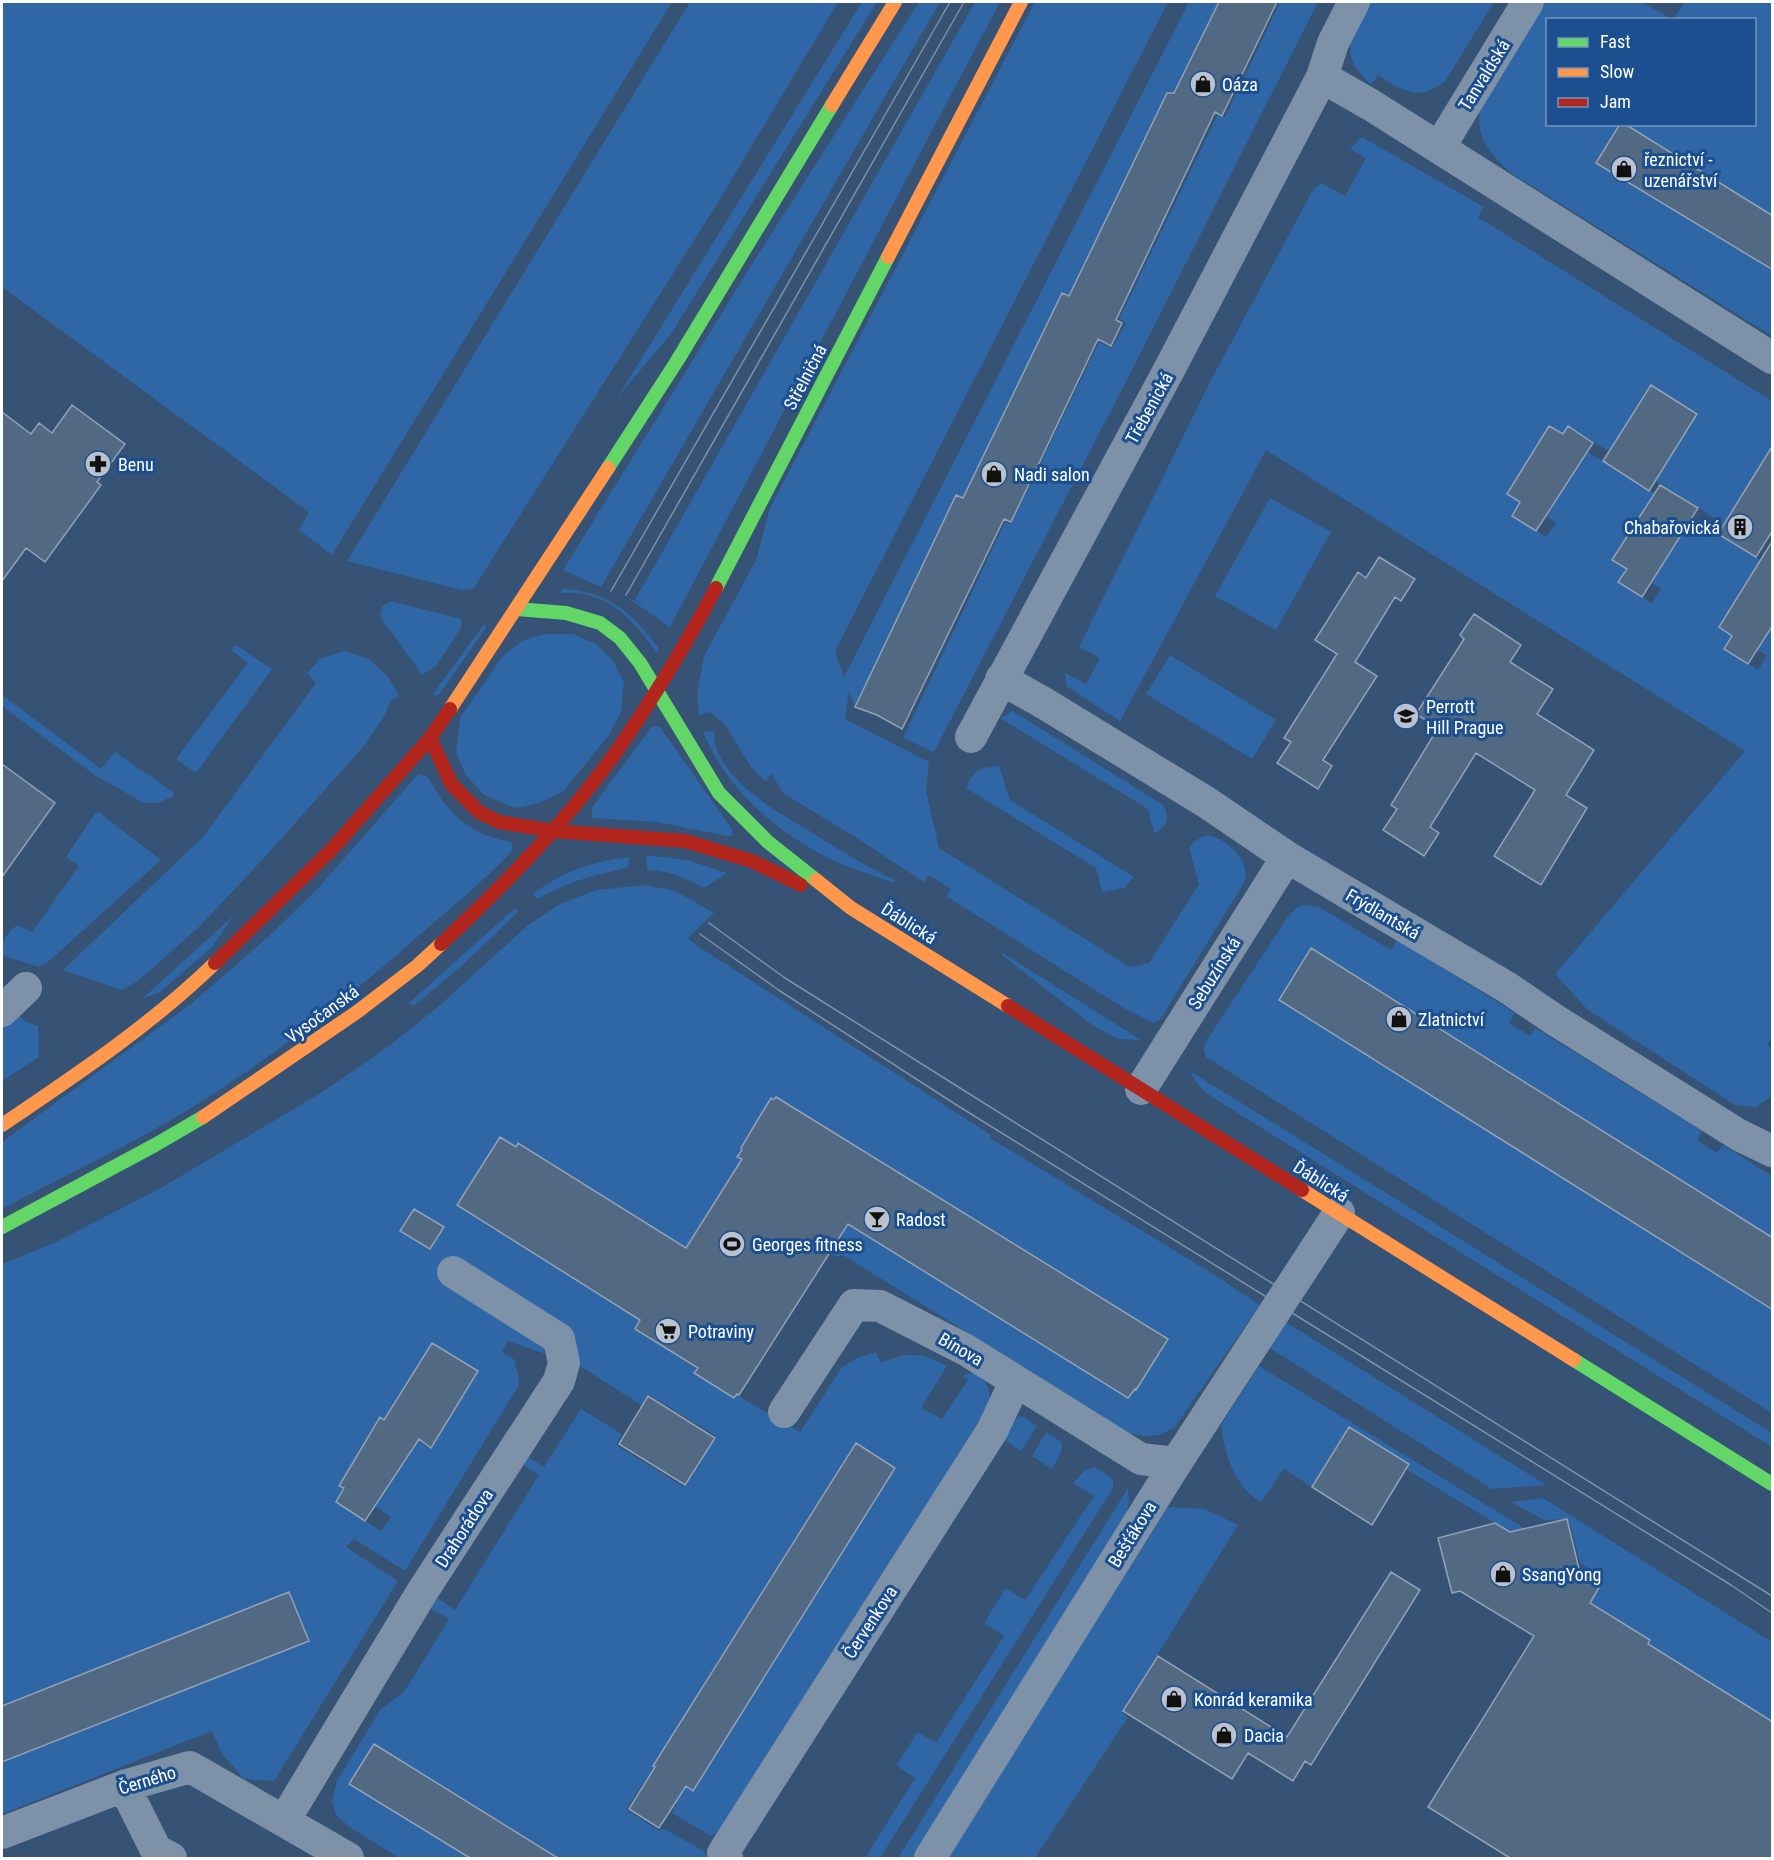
<svg xmlns="http://www.w3.org/2000/svg" width="1774" height="1860" font-family="'Roboto Condensed',sans-serif">
	<style>
		.green { fill: #2f66a5; fill-rule: evenodd }
		.building { fill: #526984; stroke: #92a2b6; stroke-width: 1.5 }
		.lines { fill: none; stroke-linecap: round; stroke-linejoin: round }
		.street { stroke: #7d92a8; stroke-width: 32 }
		.fast { stroke: #63d668; stroke-width: 14 }
		.slow { stroke: #ff974d; stroke-width: 14 }
		.jam { stroke: #b3261e; stroke-width: 14 }
		.tram { stroke: #7e92a7; stroke-width: 1.5 }
		.labels { text-anchor: middle; dominant-baseline: central; stroke-width: 6; stroke-linejoin: round; paint-order: stroke }
		.street-label { font-size: 18px; fill: #fff; stroke: #1b4f8f }
		.poi-label { font-size: 18px; fill: #fff; stroke: #1b4f8f; text-anchor: start }
	</style>
	<rect width="100%" height="100%" fill="#365274"/>
	<path class="green" d="M 2,2 L 672,2 L 332,555 L 299,530 L 309,512 L 2,287 Z
		M 690,2 L 838,2 L 717,204 L 474,588 L 462,590 L 347,561 Z
		M 862,2 L 877,2 L 671,334 L 617,398 Z
		M 919,2 L 940,2 L 601,587 L 563,570 L 754,261 Z
		M 975,2 L 1000,2 L 670,627 L 628,598 L 642,603 L 635,600 Z
		M 1035,2 L 1168,2 L 835,651 L 844,677 L 1189,2 L 1219,2 L 1175,93 L 1168,91 L 1069,296 L 1062,294 L 963,498 L 956,496 L 855,707 L 849,692 L 845,719 L 929,762 L 926,791 L 939,848 L 1130,967 L 1149,963 L 1199,884 L 1189,848 C 1194,842 1198,838 1205,836 C 1219,833 1243,855 1245,868 C 1246,873 1245,878 1244,883 L 1160,1020 L 1153,1023 L 1122,1007 L 946,896 L 951,889 L 929,875 L 924,882 L 863,842 L 783,793 L 771,773 L 766,782 L 751,767 L 725,725 L 710,712 L 699,715 L 697,695 L 704,656 L 756,560 L 770,508 Z
		M 1280,2 L 1318,2 L 1132,370 L 934,752 L 903,738 L 1005,522 L 1011,524 L 1099,342 L 1112,348 L 1126,323 L 1119,319 L 1218,114 L 1225,117 Z
		M 1368,2 L 1494,2 L 1446,80 L 1440,85 L 1427,92 L 1413,93 L 1393,85 L 1378,75 L 1371,85 C 1366,79 1359,73 1355,66 C 1342,46 1359,20 1368,2 Z
		M 1544,2 L 1642,2 L 1671,19 L 1548,20 L 1548,124 L 1620,125 L 1597,163 L 1772,270 L 1772,336 L 1511,173 C 1488,151 1474,137 1481,104 Z
		M 1685,2 L 1772,2 L 1772,216 L 1625,125 L 1754,124 L 1754,20 L 1673,19 Z
		M 1362,137 L 1484,207 L 1478,217 L 1772,401 L 1772,463 L 1765,458 L 1724,524 L 1568,426 L 1563,434 L 1549,426 L 1507,494 L 1520,502 L 1513,516 L 1546,537 L 1556,523 L 1546,516 L 1588,452 L 1655,494 L 1627,569 L 1618,582 L 1652,603 L 1661,589 L 1651,582 L 1692,518 L 1760,560 L 1719,627 L 1732,636 L 1725,649 L 1758,670 L 1767,656 L 1757,649 L 1772,625 L 1772,1036 L 1767,1045 L 1772,1049 L 1772,1096 L 1756,1107 L 1735,1105 L 1588,1010 L 1555,974 L 1745,751 L 1266,450 L 1120,721 L 1066,686 L 1065,673 L 1086,684 L 1100,658 L 1079,647 L 1210,382 L 1314,188 L 1322,183 L 1345,196 L 1366,158 L 1350,149 Z
		M 1270,498 L 1331,532 L 1276,630 L 1215,596 Z
		M 562,589 C 608,590 634,615 660,650 L 656,652 C 633,618 605,589 560,593 Z
		M 391,601 L 461,619 L 461,628 L 436,666 L 422,675 L 380,616 L 382,607 Z
		M 484,624 L 486,626 L 485,629 L 441,692 L 436,696 L 433,694 Z
		M 544,634 L 573,634 L 596,644 L 613,661 L 624,682 L 621,712 L 609,735 L 563,792 L 536,804 L 515,808 L 484,795 L 465,774 L 456,752 L 460,718 L 502,657 L 522,641 Z
		M 236,645 L 272,669 L 196,773 L 176,759 L 248,663 L 231,650 Z
		M 345,651 L 369,659 L 387,676 L 399,695 L 390,702 L 385,715 L 364,746 L 264,858 L 200,926 L 138,981 L 122,990 L 63,970 L 203,837 L 316,683 L 307,673 L 321,658 Z
		M 1170,655 L 1276,720 L 1252,759 L 1146,694 Z
		M 2,695 L 101,769 L 115,752 L 173,792 L 174,796 L 157,803 L 144,803 L 96,776 L 2,706 Z
		M 1013,711 L 1163,805 C 1171,818 1167,827 1154,833 L 1148,809 L 1000,718 Z
		M 652,726 L 660,727 L 732,829 L 733,835 L 727,836 L 656,822 L 592,818 L 592,808 Z
		M 711,731 L 715,734 C 711,754 738,783 753,794 C 768,807 786,817 803,827 C 833,846 863,865 895,880 L 893,883 C 873,875 851,869 832,860 C 775,831 728,791 703,732 Z
		M 999,766 L 1010,800 L 1134,877 L 1124,888 L 1102,892 L 1096,868 L 966,788 C 974,769 979,768 999,766 Z
		M 418,774 L 428,777 C 448,814 469,834 511,842 L 513,850 C 485,880 453,906 422,933 C 344,1002 261,1067 171,1120 C 116,1152 58,1179 2,1209 L 2,1142 L 192,1003 L 269,936 L 319,887 Z
		M 95,813 L 100,813 L 161,860 L 47,963 L 39,967 L 2,955 C 1,940 6,934 17,925 L 32,932 L 79,866 L 66,857 Z
		M 646,855 L 687,860 L 727,873 L 704,888 C 686,878 668,870 647,870 Z
		M 629,857 L 629,864 L 626,868 C 592,876 569,881 538,899 L 533,894 C 562,872 593,861 629,857 Z
		M 645,885 L 675,891 L 714,913 L 688,938 L 696,945 L 991,1135 L 990,1138 L 1213,1274 L 1260,1305 L 1174,1428 L 1159,1435 L 1143,1436 L 1129,1433 L 843,1255 L 836,1257 L 830,1253 L 840,1219 L 1128,1398 L 1135,1389 L 1137,1389 L 1025,1251 L 776,1097 L 773,1099 L 771,1099 L 740,1148 L 742,1150 L 738,1157 L 742,1159 L 686,1248 L 518,1143 L 516,1147 L 500,1137 L 457,1206 L 640,1320 L 636,1329 L 750,1403 L 800,1432 L 842,1367 L 859,1357 L 876,1352 L 881,1363 C 908,1351 921,1352 947,1366 L 921,1408 L 942,1419 L 968,1380 L 962,1376 L 975,1371 C 990,1386 993,1392 987,1413 L 730,1824 L 711,1836 L 672,1813 L 677,1803 L 644,1782 L 626,1810 L 660,1831 L 663,1828 L 702,1850 L 709,1858 L 558,1858 L 374,1744 L 350,1784 L 470,1858 L 399,1858 L 351,1828 L 336,1815 L 332,1801 L 337,1781 L 380,1710 L 404,1692 L 449,1619 L 429,1608 L 436,1597 L 455,1610 L 539,1475 L 520,1463 L 525,1455 L 544,1467 L 581,1409 L 622,1434 L 616,1445 L 684,1487 L 696,1467 L 698,1468 L 700,1465 L 699,1463 L 716,1436 L 648,1394 L 641,1405 L 580,1366 L 508,1341 L 502,1352 L 515,1360 C 514,1368 520,1372 519,1385 L 405,1571 L 354,1539 L 346,1547 L 398,1581 L 274,1781 L 244,1779 L 222,1754 L 212,1731 L 2,1814 L 2,1762 L 309,1641 L 289,1593 L 2,1706 L 2,1264 L 56,1242 L 159,1189 L 319,1094 L 385,1049 L 439,1006 L 527,926 L 560,904 L 596,890 ZM 414,1209 L 443,1227 L 430,1249 L 400,1231 ZM 432,1343 L 478,1372 L 431,1447 L 419,1439 L 375,1506 L 391,1517 L 381,1531 L 336,1502 L 344,1488 L 339,1486 L 380,1417 L 384,1420 ZM 855,1443 L 895,1468 L 693,1790 L 653,1765 Z
		M 1304,905 L 1319,907 L 1391,950 L 1397,940 L 1515,1013 L 1509,1023 L 1530,1036 L 1535,1028 L 1702,1131 L 1697,1140 L 1717,1153 L 1723,1145 L 1772,1176 L 1772,1238 L 1312,948 L 1279,1000 L 1772,1310 L 1772,1413 L 1206,1057 L 1204,1050 L 1205,1043 L 1287,918 L 1296,908 Z
		M 515,908 L 518,912 L 465,963 L 414,1006 L 409,1003 Z
		M 234,915 L 211,948 L 159,993 L 143,998 Z
		M 1003,953 L 1141,1040 L 1118,1039 L 1092,1025 L 1002,955 Z
		M 2,997 L 26,1022 L 38,1026 L 39,1057 L 2,1081 Z
		M 1190,1071 L 1772,1433 L 1772,1447 L 1217,1100 C 1204,1092 1196,1085 1190,1071 Z
		M 1284,1321 L 1546,1485 L 1492,1489 L 1270,1348 Z
		M 1259,1366 L 1524,1528 L 1510,1532 L 1406,1469 L 1409,1464 L 1349,1427 L 1312,1487 L 1284,1469 L 1261,1502 C 1234,1487 1225,1454 1221,1425 Z
		M 1022,1416 L 1037,1426 L 1021,1451 L 1001,1437 L 1014,1420 Z
		M 1046,1432 L 1062,1442 L 1062,1450 L 1052,1469 L 1032,1456 Z
		M 1095,1467 L 1113,1479 L 1113,1488 L 880,1858 L 865,1858 L 915,1778 L 896,1765 L 918,1732 L 936,1743 L 1004,1636 L 984,1623 L 1006,1588 L 1025,1600 L 1094,1496 L 1073,1483 L 1085,1470 Z
		M 1128,1488 L 1129,1501 L 1127,1514 L 914,1858 L 898,1858 Z
		M 1543,1498 L 1772,1642 L 1772,1722 L 1588,1606 L 1600,1586 L 1595,1582 L 1593,1572 L 1580,1563 L 1570,1524 L 1565,1519 L 1544,1520 L 1511,1502 Z
		M 1168,1507 L 1205,1509 L 1238,1525 L 1122,1712 L 1128,1717 L 1035,1858 L 948,1858 Z"/>
	<path class="building" d="M 1219,2 L 1277,2 L 1222,116 L 1215,112 L 1116,320 L 1122,323 L 1111,346 L 1098,339 L 1011,522 L 1004,519 L 902,729 L 877,715 L 855,707 L 956,495 L 963,498 L 1062,293 L 1069,296 L 1167,93 L 1174,93 Z
		M 1620,124 L 1625,124 L 1773,216 L 1773,270 L 1596,163 Z
		M 1651,385 L 1697,414 L 1649,491 L 1603,461 Z
		M 72,405 L 125,444 L 97,482 L 101,485 L 45,562 L 26,548 L 2,581 L 2,412 L 31,434 L 39,423 L 52,433 Z
		M 1549,426 L 1563,434 L 1568,426 L 1593,443 L 1536,531 L 1512,516 L 1520,502 L 1507,494 Z
		M 1773,445 L 1773,530 L 1756,557 L 1718,534 Z
		M 1660,485 L 1698,508 L 1642,597 L 1618,582 L 1627,569 L 1612,560 Z
		M 1773,540 L 1773,625 L 1748,664 L 1724,649 L 1732,636 L 1719,627 Z
		M 1379,557 L 1415,579 L 1401,601 L 1395,597 L 1355,662 L 1377,676 L 1323,760 L 1332,766 L 1318,789 L 1277,763 L 1291,742 L 1284,738 L 1337,654 L 1315,640 L 1358,572 L 1366,578 Z
		M 1474,614 L 1521,645 L 1510,662 L 1553,689 L 1537,714 L 1594,750 L 1566,795 L 1587,808 L 1541,885 L 1494,856 L 1535,790 L 1476,753 L 1430,827 L 1439,833 L 1424,856 L 1383,830 L 1397,809 L 1391,805 L 1438,728 L 1416,714 L 1464,639 L 1460,635 Z
		M 2,764 L 55,803 L 2,877 Z
		M 1311,948 L 1773,1238 L 1773,1310 L 1279,1000 Z
		M 776,1097 L 1168,1339 L 1136,1390 L 1135,1389 L 1128,1398 L 848,1224 L 739,1395 L 737,1394 L 734,1398 L 694,1373 L 698,1368 L 635,1329 L 640,1320 L 457,1205 L 500,1137 L 516,1147 L 518,1143 L 686,1248 L 742,1159 L 737,1157 L 742,1150 L 741,1148 L 757,1121 L 771,1098 L 773,1100 Z
		M 414,1209 L 444,1227 L 430,1249 L 400,1231 Z
		M 432,1343 L 478,1371 L 431,1448 L 419,1439 L 365,1521 L 336,1502 L 344,1488 L 339,1486 L 380,1417 L 384,1420 Z
		M 648,1396 L 715,1438 L 685,1485 L 619,1444 Z
		M 1349,1427 L 1409,1464 L 1372,1525 L 1312,1487 Z
		M 856,1443 L 895,1468 L 693,1791 L 686,1786 L 659,1828 L 629,1809 L 655,1767 L 653,1766 Z
		M 1567,1519 L 1580,1573 L 1600,1586 L 1590,1603 L 1650,1640 L 1648,1644 L 1773,1722 L 1773,1858 L 1510,1858 L 1428,1807 L 1534,1636 L 1460,1591 L 1452,1593 L 1438,1538 L 1495,1523 L 1510,1532 Z
		M 1391,1572 L 1420,1590 L 1311,1765 L 1305,1761 L 1293,1781 L 1248,1753 L 1232,1779 L 1123,1711 L 1158,1656 L 1287,1737 Z
		M 289,1592 L 309,1641 L 2,1762 L 2,1706 Z
		M 374,1744 L 558,1858 L 470,1858 L 349,1784 Z"/>
	<g class="lines">
		<path class="street" d="M 1322,77 L 1371,105 L 1772,358
			M 1439,148 L 1528,2
			M 1001,679 L 1042,702 L 1206,802 L 1287,857 L 1508,988 L 1555,1020 L 1739,1135 L 1772,1151
			M 971,737 L 1170,368 L 1322,77 L 1333,43 L 1354,2
			M 2,1011 L 26,988
			M 1141,1089 L 1287,857
			M 784,1412 L 854,1305 L 880,1306 L 966,1350 L 1141,1459 L 1176,1463
			M 124,1786 L 156,1850 L 171,1858
			M 284,1821 L 422,1592 L 559,1381 L 564,1363 L 559,1339 L 453,1272
			M 2,1833 L 124,1786 L 190,1767 L 348,1858
			M 727,1858 L 723,1853 L 992,1431 L 1015,1382
			M 930,1858 L 1176,1463 L 1339,1213"/>
		<path class="fast" d="M 608,468 L 677,361 L 832,105
			M 716,588 L 888,257
			M 517,609 L 566,613 L 600,623 L 620,638 L 640,663 L 719,793 L 768,842 L 816,880
			M 2,1227 L 155,1145 L 203,1117
			M 1574,1360 L 1772,1484"/>
		<path class="slow" d="M 832,105 L 895,2
			M 888,257 L 1021,2
			M 450,709 L 608,468
			M 816,880 L 851,908 L 1008,1006
			M 203,1117 L 357,1012 L 417,966 L 441,944
			M 2,1125 C 76,1075 151,1025 215,963
			M 1302,1190 L 1574,1360"/>
		<path class="jam" d="M 430,738 L 452,785 L 479,812 L 499,822 L 553,831 L 685,841 L 752,861 L 801,885
			M 441,944 C 504,885 566,822 616,752 C 653,699 686,644 716,588
			M 215,963 L 333,848 L 430,738 L 450,709
			M 1008,1006 L 1302,1190"/>
		<path class="tram" d="M 611,591 L 950,2
			M 626,595 L 964,2
			M 709,923 L 785,978 L 960,1088 L 1772,1596
			M 700,934 L 780,991 L 955,1104 L 1731,1585 L 1772,1613"/>
	</g>
	<defs>
		<symbol id="shop-disc" viewBox="-11 -11 22 22"><circle r="9.5" fill="#b9c2ce" stroke="#1b4f8f"/><path d="M-5-2.5h2.3a2.7 3.5 0 0 1 5.4 0H5L5.5 6h-11ZM-1.5-2.5h3a1.5 2.3 0 0 0-3 0Z" fill="#111"/></symbol>
		<symbol id="pharmacy-disc" viewBox="-11 -11 22 22"><circle r="9.5" fill="#b9c2ce" stroke="#1b4f8f"/><path d="M-2-6h4v4h4v4h-4v4h-4v-4h-4v-4h4Z" fill="#111"/></symbol>
		<symbol id="building-disc" viewBox="-11 -11 22 22"><circle r="9.5" fill="#b9c2ce" stroke="#1b4f8f"/><path d="M-4-6H4V6H1V3H-1V6H-4ZM-2.5-4.3h1.7v1.8h-1.7ZM.8-4.3h1.7v1.8H.8ZM-2.5-1h1.7V.8h-1.7ZM.8-1h1.7V.8H.8Z" fill="#111"/></symbol>
		<symbol id="school-disc" viewBox="-11 -11 22 22"><circle r="9.5" fill="#b9c2ce" stroke="#1b4f8f"/><path d="M0-5L7-2L0 1L-7-2ZM-4 1L0 2.5L4 1V4Q0 6-4 4Z" fill="#111"/></symbol>
		<symbol id="bar-disc" viewBox="-11 -11 22 22"><circle r="9.5" fill="#b9c2ce" stroke="#1b4f8f"/><path d="M-6-5H6L.8 .8V4.5H3.5V6h-7V4.5H-.8V.8Z" fill="#111"/></symbol>
		<symbol id="stadium-disc" viewBox="-11 -11 22 22"><circle r="9.5" fill="#b9c2ce" stroke="#1b4f8f"/><path d="M0-5a6.5 5 0 1 0 0 10a6.5 5 0 1 0 0-10ZM-3.5-1.8h7v3.6h-7Z" fill="#111"/></symbol>
		<symbol id="supermarket-disc" viewBox="-11 -11 22 22"><circle r="9.5" fill="#b9c2ce" stroke="#1b4f8f"/><path d="M-6-5.5h2.5l.6 2H6L4.5 2H-2.5L-4.4-4H-6ZM-1.5 3.2a1.3 1.3 0 1 0 .1 0ZM3 3.2a1.3 1.3 0 1 0 .1 0Z" fill="#111"/></symbol>
	</defs>
	<g fill-rule="evenodd">
		<use href="#shop-disc" x="1188" y="69" width="30" height="30"/>
		<use href="#shop-disc" x="1609" y="154" width="30" height="30"/>
		<use href="#pharmacy-disc" x="83" y="449" width="30" height="30"/>
		<use href="#shop-disc" x="979" y="459" width="30" height="30"/>
		<use href="#building-disc" x="1725" y="512" width="30" height="30"/>
		<use href="#school-disc" x="1391" y="701" width="30" height="30"/>
		<use href="#shop-disc" x="1384" y="1004" width="30" height="30"/>
		<use href="#bar-disc" x="862" y="1204" width="30" height="30"/>
		<use href="#stadium-disc" x="717" y="1229" width="30" height="30"/>
		<use href="#supermarket-disc" x="653" y="1316" width="30" height="30"/>
		<use href="#shop-disc" x="1488" y="1559" width="30" height="30"/>
		<use href="#shop-disc" x="1159" y="1684" width="30" height="30"/>
		<use href="#shop-disc" x="1209" y="1720" width="30" height="30"/>
	</g>
	<g class="labels">
		<g class="street-label">
			<text transform="translate(1484 75) rotate(-58)">Tanvaldská</text>
			<text transform="translate(805 377) rotate(-62)">Střelničná</text>
			<text transform="translate(1149 408) rotate(-61)">Třebenická</text>
			<text transform="translate(1383 914) rotate(30)">Frýdlantská</text>
			<text transform="translate(909 923) rotate(32)">Ďáblická</text>
			<text transform="translate(1214 973) rotate(-58)">Sebuzínská</text>
			<text transform="translate(322 1014) rotate(-36)">Vysočanská</text>
			<text transform="translate(1321 1181) rotate(32)">Ďáblická</text>
			<text transform="translate(961 1349) rotate(30)">Bínova</text>
			<text transform="translate(464 1528) rotate(-57)">Drahorádova</text>
			<text transform="translate(1132 1534) rotate(-58)">Bešťákova</text>
			<text transform="translate(870 1622) rotate(-57)">Červenkova</text>
			<text transform="translate(147 1780) rotate(-17)">Černého</text>
		</g>
		<g class="poi-label">
			<text x="1222" y="84">Oáza</text>
			<text x="1644" y="159">řeznictví -<tspan x="1644" dy="21">uzenářství</tspan></text>
			<text x="118" y="464">Benu</text>
			<text x="1014" y="474">Nadi salon</text>
			<text x="1720" y="527" text-anchor="end">Chabařovická</text>
			<text x="1426" y="706">Perrott<tspan x="1426" dy="21">Hill Prague</tspan></text>
			<text x="1418" y="1019">Zlatnictví</text>
			<text x="896" y="1219">Radost</text>
			<text x="752" y="1244">Georges fitness</text>
			<text x="688" y="1331">Potraviny</text>
			<text x="1522" y="1574">SsangYong</text>
			<text x="1194" y="1699">Konrád keramika</text>
			<text x="1244" y="1735">Dacia</text>
		</g>
	</g>
	<rect width="1774" height="1860" fill="none" stroke="#ffffff" stroke-width="6"/>
	<rect x="1546" y="18" width="210" height="108" fill="#1b4f8f" stroke="#7695bc" stroke-width="1.5"/>
	<rect x="1558" y="38" width="30" height="9" fill="#63d668" stroke="#7695bc" stroke-width="1.5"/>
	<text x="1600" y="48" font-size="18" fill="#ffffff">Fast</text>
	<rect x="1558" y="68" width="30" height="9" fill="#ff974d" stroke="#7695bc" stroke-width="1.5"/>
	<text x="1600" y="78" font-size="18" fill="#ffffff">Slow</text>
	<rect x="1558" y="98" width="30" height="9" fill="#b3261e" stroke="#7695bc" stroke-width="1.5"/>
	<text x="1600" y="108" font-size="18" fill="#ffffff">Jam</text>
</svg>
